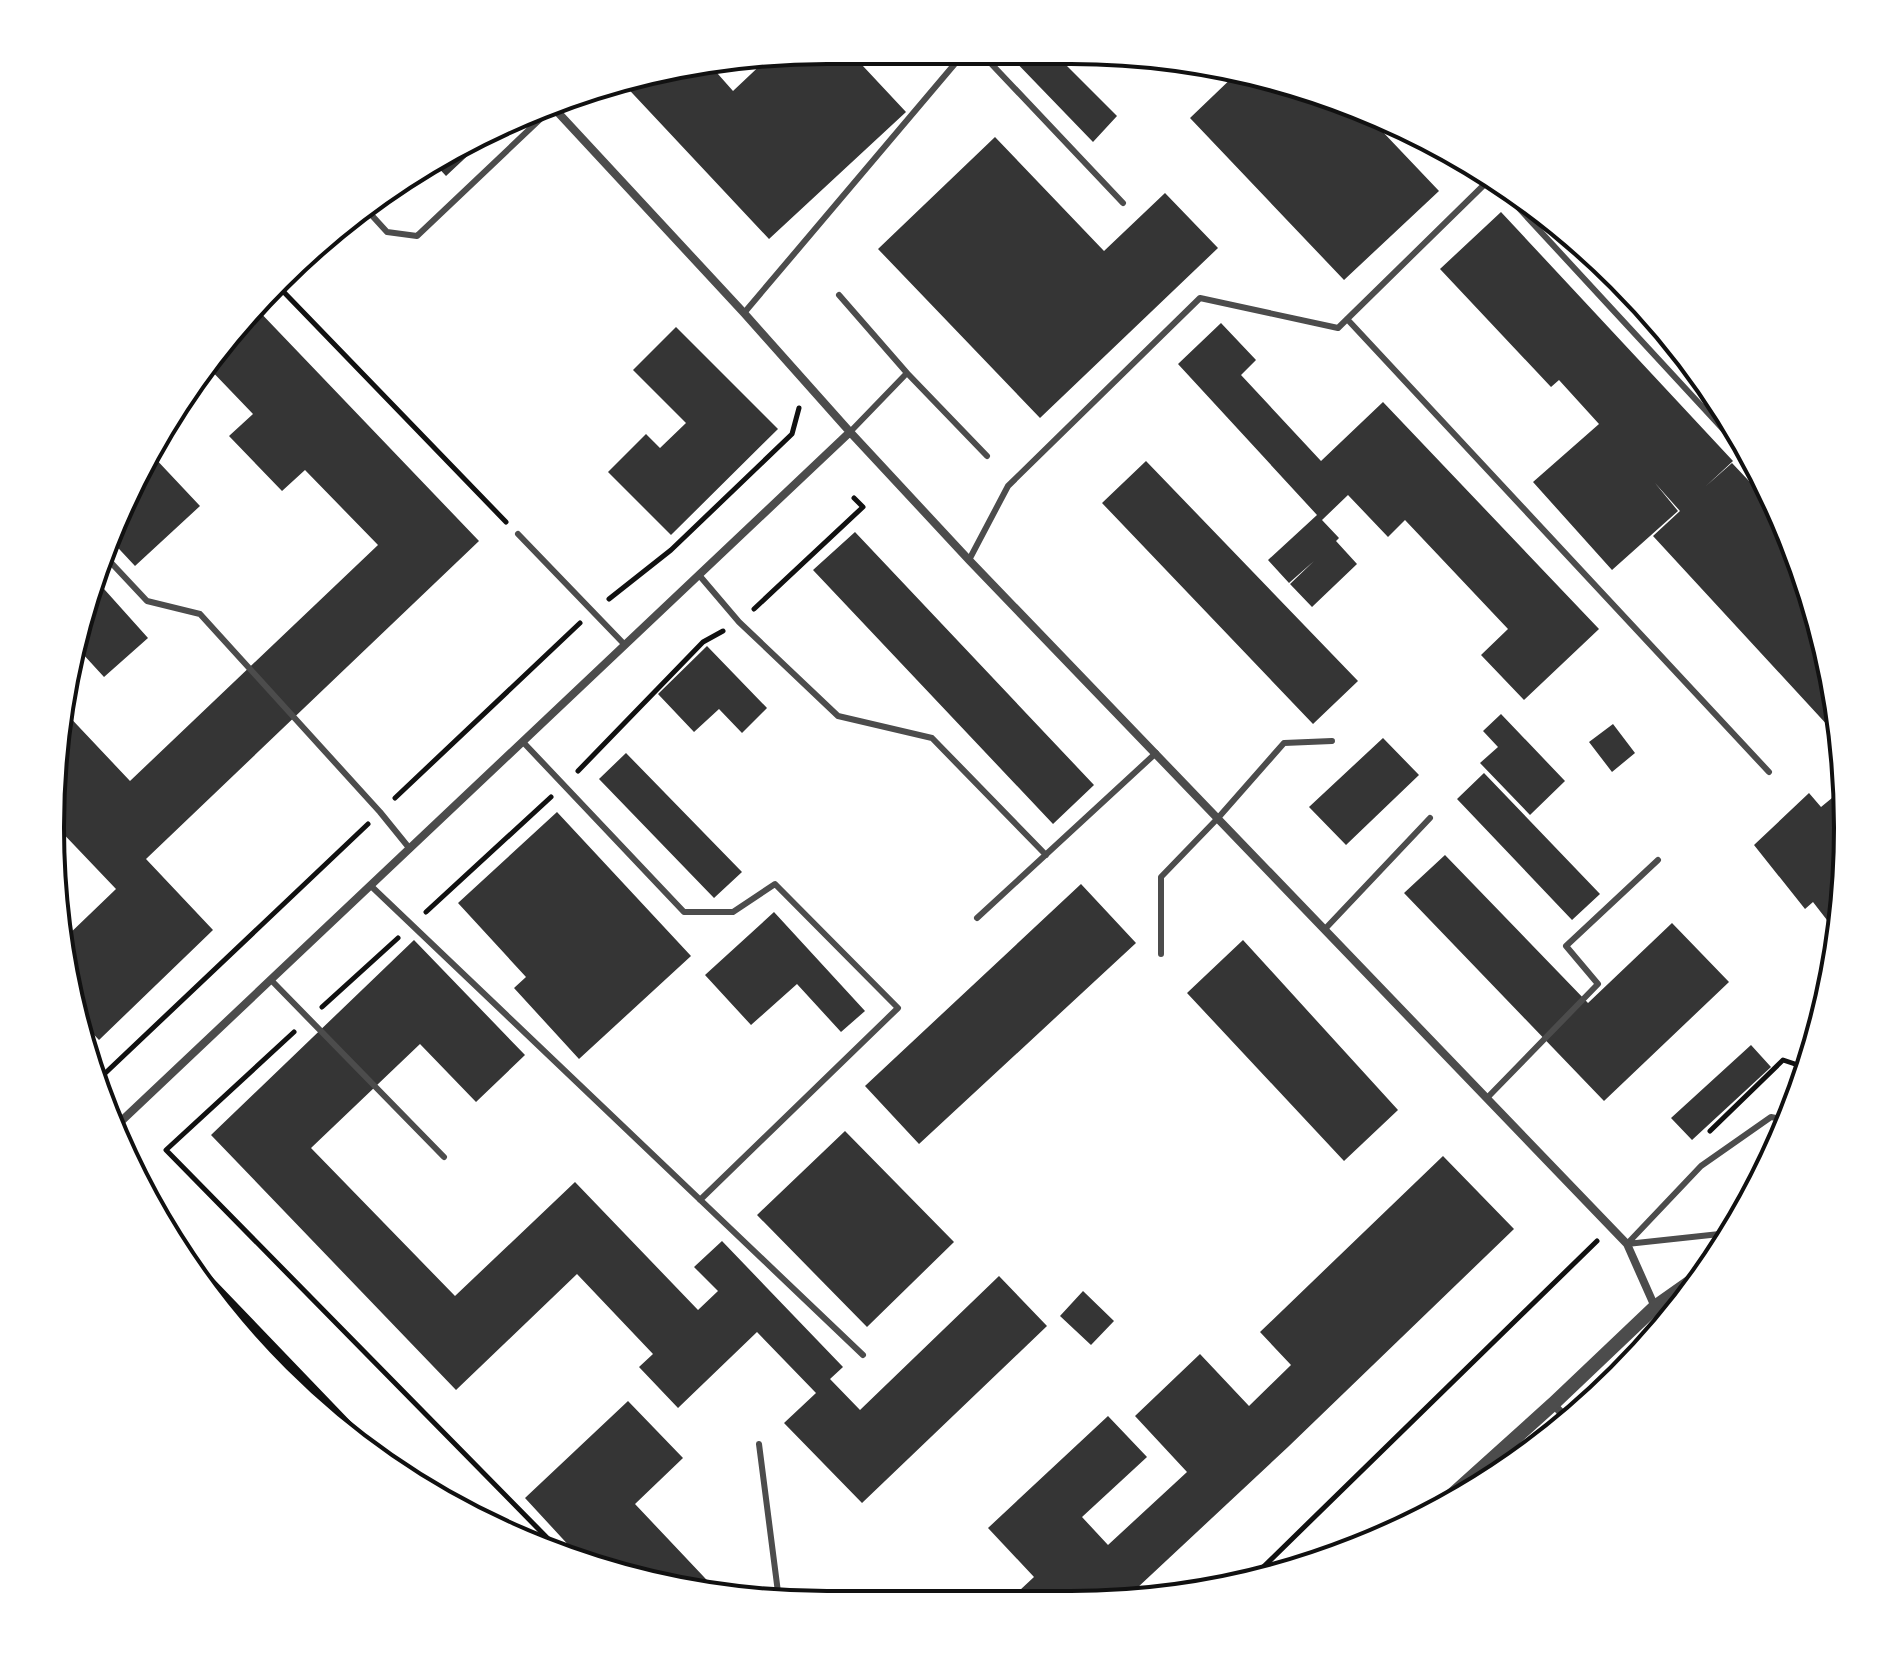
<svg xmlns="http://www.w3.org/2000/svg" width="1898" height="1655" font-family="Roboto,sans-serif">
	<style>
		.building { fill: #353535 }
		.lines { fill: none; stroke-linecap: round; stroke-linejoin: round }
		.path { stroke: #111; stroke-width: 5 }
		.service { stroke: #4c4c4c; stroke-width: 6 }
		.minor { stroke: #4c4c4c; stroke-width: 8 }
		.tertiary { stroke: #4c4c4c; stroke-width: 14 }
		.secondary { stroke: #111; stroke-width: 16 }
		.rim { fill: none; stroke: #111; stroke-width: 4 }
	</style>
	<rect width="100%" height="100%" fill="#fff"/>
	<path class="building" d="M 828,50 L 848,50 L 906,112 L 769,239 L 619,79 L 627,76 L 710,65 L 733,91 L 768,58 Z
		M 1007,53 L 1055,54 L 1117,116 L 1093,142 Z
		M 1238,72 L 1321,91 L 1362,110 L 1439,191 L 1344,280 L 1190,118 Z
		M 489,128 L 493,132 L 446,176 L 434,163 Z
		M 995,137 L 1104,251 L 1165,193 L 1218,248 L 1040,418 L 878,249 Z
		M 1501,212 L 1733,461 L 1706,486 L 1732,463 L 1781,515 L 1807,578 L 1841,726 L 1842,741 L 1653,536 L 1680,511 L 1655,483 L 1678,511 L 1612,570 L 1533,482 L 1599,424 L 1559,380 L 1551,387 L 1440,269 Z
		M 255,307 L 479,541 L 146,859 L 213,930 L 99,1040 L 80,1020 L 64,939 L 116,889 L 55,825 L 63,710 L 130,781 L 378,545 L 305,470 L 282,491 L 229,436 L 253,414 L 205,364 L 210,355 Z
		M 1221,323 L 1256,360 L 1241,375 L 1321,461 L 1383,402 L 1599,629 L 1524,700 L 1481,655 L 1508,629 L 1405,520 L 1388,537 L 1348,495 L 1322,520 L 1339,538 L 1336,541 L 1357,564 L 1312,607 L 1290,584 L 1314,561 L 1289,583 L 1268,560 L 1317,515 L 1178,364 Z
		M 676,327 L 778,429 L 671,535 L 608,472 L 646,434 L 660,448 L 686,423 L 633,370 Z
		M 152,455 L 200,506 L 135,566 L 107,536 L 109,530 Z
		M 1146,461 L 1358,681 L 1313,724 L 1102,503 Z
		M 855,532 L 1094,785 L 1053,824 L 813,570 Z
		M 96,580 L 148,638 L 104,677 L 82,653 L 87,649 L 77,637 L 93,583 Z
		M 707,646 L 767,708 L 742,733 L 719,709 L 694,732 L 658,694 Z
		M 1501,714 L 1565,781 L 1530,815 L 1480,763 L 1498,747 L 1483,731 Z
		M 1613,724 L 1635,753 L 1612,772 L 1589,742 Z
		M 1383,738 L 1419,775 L 1346,845 L 1309,807 Z
		M 626,753 L 742,872 L 714,898 L 599,779 Z
		M 1484,773 L 1600,894 L 1572,920 L 1457,799 Z
		M 1843,789 L 1846,879 L 1837,933 L 1813,902 L 1805,909 L 1754,845 L 1809,793 L 1821,807 Z
		M 557,812 L 691,956 L 579,1059 L 514,988 L 526,977 L 458,903 Z
		M 1445,855 L 1588,1003 L 1672,923 L 1729,982 L 1604,1101 L 1404,893 Z
		M 1081,884 L 1136,943 L 919,1144 L 865,1086 Z
		M 774,912 L 865,1011 L 841,1032 L 797,984 L 751,1025 L 705,975 Z
		M 414,940 L 525,1055 L 476,1102 L 420,1044 L 311,1148 L 455,1296 L 575,1182 L 698,1310 L 718,1291 L 694,1267 L 722,1241 L 843,1367 L 830,1379 L 860,1410 L 999,1276 L 1047,1326 L 862,1503 L 784,1423 L 816,1393 L 757,1332 L 678,1408 L 639,1367 L 653,1354 L 577,1274 L 456,1390 L 211,1135 Z
		M 1243,940 L 1398,1110 L 1344,1161 L 1187,993 Z
		M 1751,1045 L 1771,1067 L 1692,1140 L 1671,1118 Z
		M 845,1131 L 954,1242 L 867,1327 L 757,1215 Z
		M 1443,1156 L 1514,1229 L 1288,1447 L 1121,1603 L 1005,1604 L 1034,1577 L 988,1528 L 1108,1416 L 1147,1457 L 1082,1517 L 1108,1545 L 1187,1472 L 1135,1416 L 1200,1354 L 1249,1406 L 1291,1365 L 1260,1332 Z
		M 1083,1291 L 1114,1321 L 1091,1345 L 1060,1316 Z
		M 628,1401 L 683,1458 L 635,1504 L 721,1595 L 676,1590 L 585,1563 L 525,1498 Z"/>
	<g class="lines">
		<path class="path" d="M 276,284 L 506,522
			M 609,599 L 671,550 L 792,434 L 799,408
			M 754,609 L 863,507 L 854,498
			M 578,771 L 703,642 L 723,631
			M 395,798 L 580,623
			M 426,912 L 551,797
			M 322,1007 L 398,938
			M 294,1032 L 166,1150 L 565,1556
			M 90,1072 L 98,1080 L 368,824
			M 1710,1131 L 1783,1060 L 1807,1068
			M 1253,1577 L 1597,1241"/>
		<path class="service" d="M 981,53 L 1123,203
			M 366,209 L 387,232 L 417,236 L 553,107
			M 839,295 L 907,373
			M 744,313 L 964,53
			M 1347,319 L 1769,772
			M 850,432 L 907,373 L 987,456
			M 518,534 L 625,645
			M 102,553 L 147,601 L 200,614 L 380,812 L 410,849
			M 969,560 L 1008,486 L 1200,298 L 1338,328 L 1491,178 L 1757,466
			M 699,575 L 739,622 L 838,716 L 932,738 L 1046,855
			M 523,742 L 684,912 L 733,912 L 775,884 L 898,1008 L 700,1200
			M 371,886 L 863,1355
			M 977,918 L 1156,753
			M 1325,929 L 1430,818
			M 1161,954 L 1161,877 L 1218,818 L 1284,743 L 1332,741
			M 271,980 L 444,1157
			M 1487,1098 L 1598,984 L 1566,946 L 1658,860
			M 1627,1244 L 1701,1166 L 1771,1117 L 1787,1120
			M 1627,1244 L 1729,1233
			M 759,1444 L 779,1600"/>
		<path class="minor" d="M 551,105 L 744,313 L 850,432 L 969,560 L 1627,1244 L 1655,1307 L 1668,1322
			M 114,1128 L 850,432
			M 1553,1404 L 1570,1422"/>
		<path class="tertiary" d="M 1431,1514 L 1553,1404 L 1655,1307 L 1706,1271"/>
		<path class="secondary" d="M 200,1276 L 369,1452"/>
	</g>
	<path d="M0 0H1898V1655H0ZM827 64H1071A763 763 0 0 1 1834 827V828A763 763 0 0 1 1071 1591H827A763 763 0 0 1 64 828V827A763 763 0 0 1 827 64Z" fill="#fff" fill-rule="evenodd"/>
	<path class="rim" d="M827 64H1071A763 763 0 0 1 1834 827V828A763 763 0 0 1 1071 1591H827A763 763 0 0 1 64 828V827A763 763 0 0 1 827 64Z"/>
</svg>
